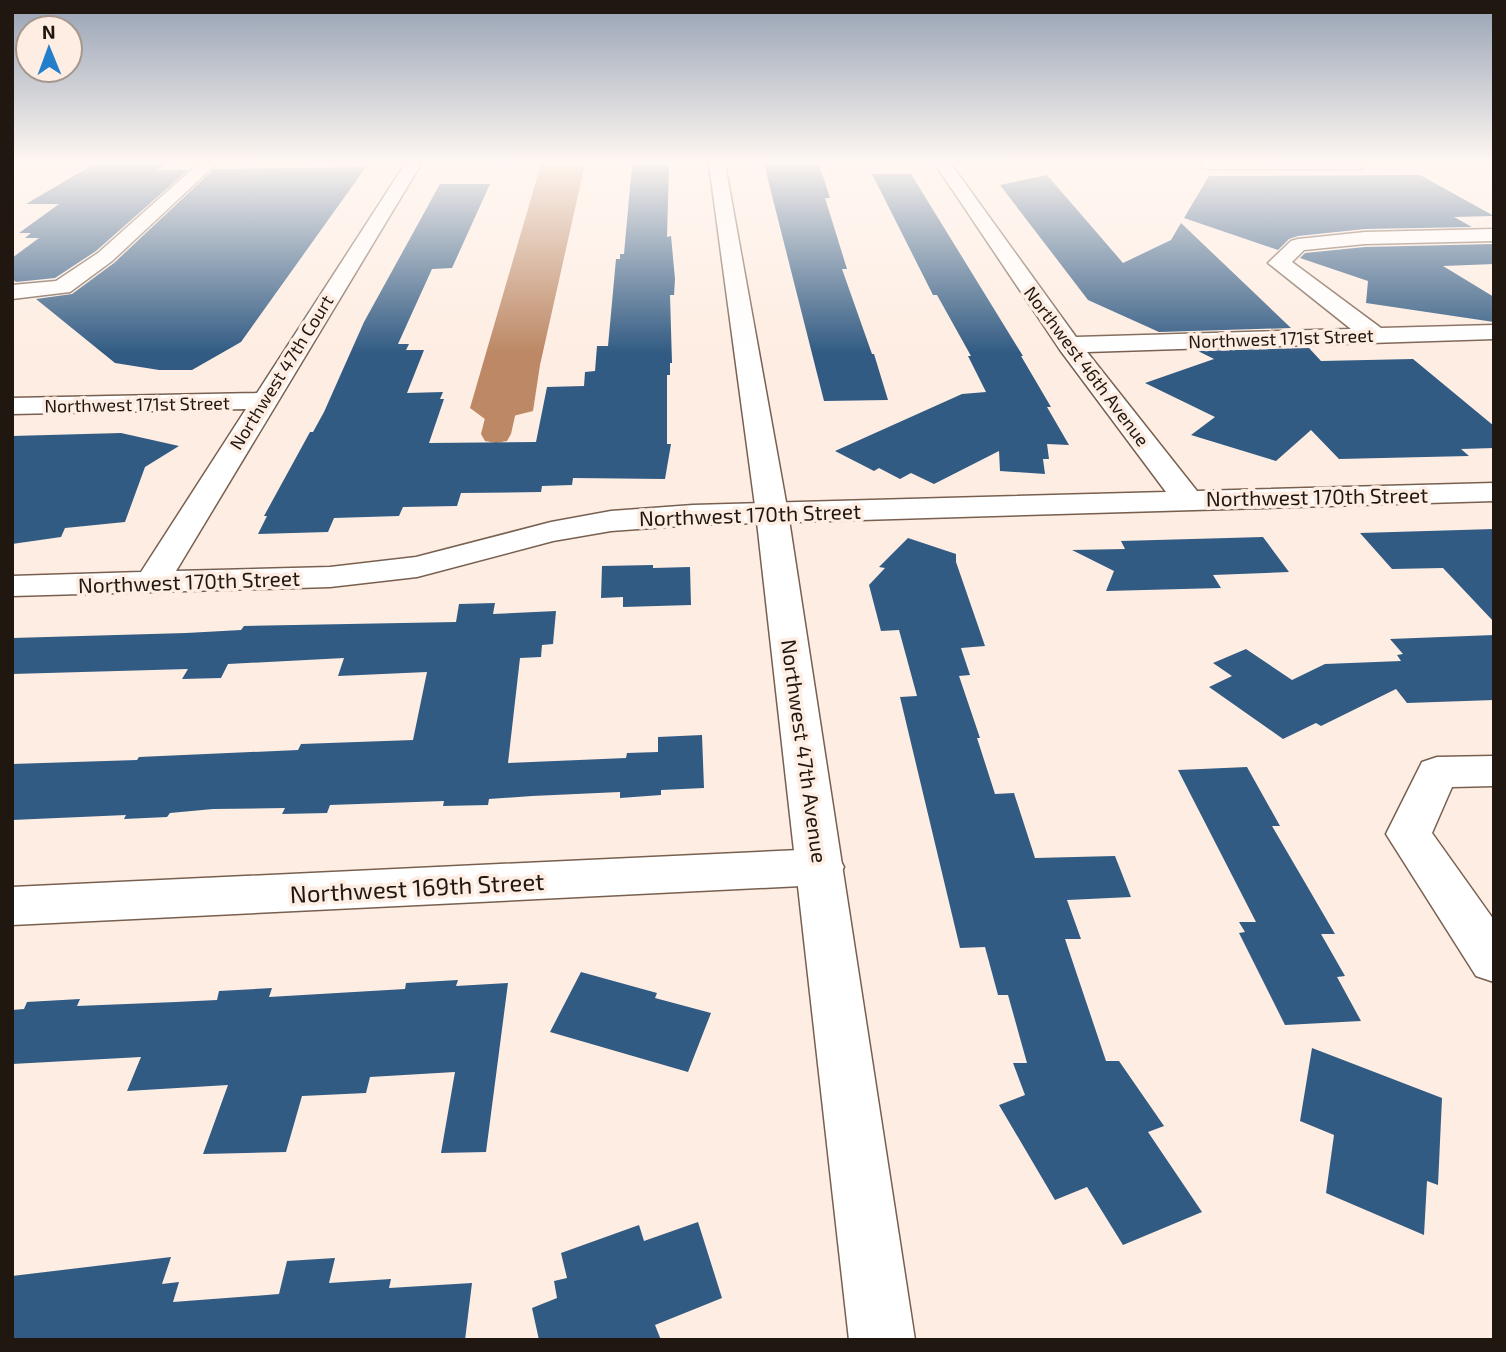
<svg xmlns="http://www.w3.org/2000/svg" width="1506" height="1352" font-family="'Exo 2',sans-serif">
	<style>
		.water { fill: #bc8865 }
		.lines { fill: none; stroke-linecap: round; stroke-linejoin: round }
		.canal { fill: #bc8865; fill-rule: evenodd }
		.building { fill: #325b83 }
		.street-casing { stroke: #786050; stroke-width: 3 }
		.secondary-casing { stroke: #786050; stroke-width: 3 }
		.street { fill: #fff; fill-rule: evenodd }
		.secondary { fill: #fff; fill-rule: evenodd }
		.labels { text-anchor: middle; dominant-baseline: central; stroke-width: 7; stroke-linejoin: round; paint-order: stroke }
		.far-street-label { font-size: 18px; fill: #201710; stroke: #feede2 }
		.street-label { font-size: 21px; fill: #201710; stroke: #feede2 }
		.near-street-label { font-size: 24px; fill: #201710; stroke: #feede2 }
	</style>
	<rect width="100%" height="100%" fill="#feede2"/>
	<path class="water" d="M 541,164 L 585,164 L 540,365 L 533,411 L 489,422 L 470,408 Z"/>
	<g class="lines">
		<path class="canal" d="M 513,354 L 523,356 L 527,362 L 511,434 L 507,441 L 496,443 L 485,441 L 481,434 L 499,362 L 503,356 Z"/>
	</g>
	<path class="building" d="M 94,164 L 166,164 L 157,170 L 188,170 L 96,251 L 55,278 L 16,282 L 12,279 L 12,258 L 39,238 L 25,238 L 31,233 L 19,233 L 59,204 L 26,204 Z
		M 764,164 L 819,164 L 830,198 L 825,198 L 847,269 L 842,269 L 872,354 L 874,354 L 888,400 L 824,401 Z
		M 632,165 L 669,165 L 667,237 L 671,236 L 675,279 L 674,295 L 670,295 L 672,363 L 670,363 L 670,375 L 667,375 L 667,444 L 671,444 L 665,479 L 573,478 L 572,485 L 542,486 L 541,492 L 461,493 L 457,506 L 403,507 L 399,516 L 334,518 L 328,532 L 258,534 L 267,516 L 264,516 L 310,432 L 313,432 L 324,412 L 364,322 L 440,184 L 490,184 L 452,268 L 432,269 L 398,344 L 409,344 L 406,350 L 424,350 L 407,393 L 443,392 L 440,399 L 444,399 L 429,443 L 536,442 L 547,387 L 584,386 L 585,372 L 595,371 L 597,346 L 608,346 L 616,259 L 620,259 L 620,254 L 624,254 Z
		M 366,167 L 241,342 L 192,370 L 159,370 L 115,363 L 36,299 L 72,294 L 114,263 L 214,169 Z
		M 872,174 L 911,174 L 1023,356 L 1021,356 L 1051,407 L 1047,407 L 1069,445 L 1047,444 L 1049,459 L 1043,459 L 1045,474 L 1000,471 L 999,451 L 934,484 L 911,473 L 900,479 L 879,468 L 874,471 L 835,451 L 962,394 L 986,392 L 968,356 L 971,356 L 937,295 L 933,295 Z
		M 1047,175 L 1123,263 L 1171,240 L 1181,223 L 1291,328 L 1159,332 L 1088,300 L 1000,185 Z
		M 1420,175 L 1494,216 L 1454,217 L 1472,227 L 1365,229 L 1298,236 L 1289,239 L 1278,250 L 1184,218 L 1209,176 Z
		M 1494,244 L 1494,264 L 1443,266 L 1494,297 L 1494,322 L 1366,303 L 1368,281 L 1300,258 L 1305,253 L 1365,247 Z
		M 1309,348 L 1321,361 L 1413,359 L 1494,426 L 1494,448 L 1461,449 L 1469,456 L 1339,459 L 1311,430 L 1276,461 L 1191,435 L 1215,417 L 1145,383 L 1214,359 L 1198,351 Z
		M 121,433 L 179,446 L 145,467 L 125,522 L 65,528 L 61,537 L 12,544 L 12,436 Z
		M 1494,529 L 1494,622 L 1443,568 L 1392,569 L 1360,533 Z
		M 1263,537 L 1289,572 L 1213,575 L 1221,588 L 1106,591 L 1114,571 L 1072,550 L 1125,549 L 1121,541 Z
		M 908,538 L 956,554 L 956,562 L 985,646 L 961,648 L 970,675 L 959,676 L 980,738 L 977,738 L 995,794 L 1014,793 L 1035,858 L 1115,856 L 1131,897 L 1067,900 L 1081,939 L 1065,939 L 1106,1061 L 1119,1061 L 1164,1126 L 1148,1132 L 1202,1212 L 1123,1245 L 1087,1187 L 1055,1200 L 999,1105 L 1025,1095 L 1013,1063 L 1027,1063 L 1008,995 L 998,995 L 985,947 L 960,948 L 900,697 L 917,696 L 899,630 L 881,631 L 869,585 L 885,568 L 879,567 Z
		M 653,565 L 653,568 L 690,567 L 691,605 L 623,607 L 623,597 L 601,598 L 602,566 Z
		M 495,603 L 493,614 L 556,611 L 553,644 L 542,645 L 541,657 L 520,658 L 508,763 L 626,758 L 627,753 L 658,752 L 658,737 L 702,735 L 704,788 L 661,790 L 661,795 L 620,798 L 620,792 L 532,796 L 489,799 L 488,805 L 443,806 L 444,801 L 330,805 L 327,813 L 282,814 L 285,808 L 213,809 L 170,813 L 167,817 L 124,819 L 126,815 L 12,820 L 12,764 L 137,760 L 139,757 L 298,750 L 301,744 L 413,740 L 427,672 L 338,676 L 344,658 L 228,664 L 221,678 L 182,679 L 188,669 L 12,674 L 12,638 L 186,633 L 241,630 L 244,626 L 456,622 L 459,604 Z
		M 1494,635 L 1494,700 L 1407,703 L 1396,689 L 1321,726 L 1316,723 L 1283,739 L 1209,687 L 1232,676 L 1213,663 L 1246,649 L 1292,680 L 1325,664 L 1401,661 L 1397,655 L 1403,654 L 1390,639 Z
		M 1247,767 L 1280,826 L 1272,826 L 1335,934 L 1321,934 L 1345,976 L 1337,977 L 1361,1021 L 1285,1025 L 1239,933 L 1245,932 L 1239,922 L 1256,922 L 1178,770 Z
		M 581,972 L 657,993 L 655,998 L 711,1013 L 688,1072 L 550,1032 Z
		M 458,980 L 456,986 L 508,983 L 486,1152 L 441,1153 L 455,1072 L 370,1077 L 366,1093 L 302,1096 L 286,1152 L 203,1154 L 228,1085 L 127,1091 L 141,1057 L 12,1064 L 12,1010 L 24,1009 L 27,1002 L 80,999 L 77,1006 L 176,1002 L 217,1000 L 219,991 L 272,988 L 269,997 L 405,989 L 406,983 Z
		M 1312,1048 L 1442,1098 L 1438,1185 L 1427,1181 L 1424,1235 L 1326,1193 L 1334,1135 L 1300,1121 Z
		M 698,1222 L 722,1298 L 655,1325 L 661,1340 L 539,1340 L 532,1308 L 557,1298 L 554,1281 L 567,1278 L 561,1253 L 639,1225 L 644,1241 Z
		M 171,1257 L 162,1284 L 179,1282 L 173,1302 L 279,1294 L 287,1261 L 335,1258 L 329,1283 L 391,1279 L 389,1288 L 472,1283 L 465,1340 L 12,1340 L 12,1276 Z"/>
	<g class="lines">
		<defs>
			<path id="street" d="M 198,164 L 216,164 L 112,261 L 70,292 L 12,299 L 12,285 L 56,281 L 98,253 Z
				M 405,164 L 421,164 L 176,571 L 330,567 L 416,557 L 551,522 L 611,511 L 693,505 L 1166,492 L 1060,350 L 935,164 L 951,164 L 1076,337 L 1351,329 L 1268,263 L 1291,241 L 1298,239 L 1365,232 L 1494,229 L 1494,241 L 1365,244 L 1304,250 L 1292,262 L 1381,328 L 1494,325 L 1494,339 L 1087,352 L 1197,491 L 1494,483 L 1494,501 L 693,525 L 611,531 L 553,541 L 417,577 L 330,587 L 12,596 L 12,576 L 141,572 L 246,409 L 12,414 L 12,398 L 257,393 Z
				M 1201,164 L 1368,164 L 1360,169 L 1209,169 L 1203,168 Z
				M 1494,756 L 1494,786 L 1452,787 L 1432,833 L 1494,920 L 1494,982 L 1476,976 L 1386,834 L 1422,762 L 1437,757 Z
				M 821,849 L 837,854 L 844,867 L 837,880 L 821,885 L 12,925 L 12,887 Z"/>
			<path id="secondary" d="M 709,164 L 725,164 L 788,513 L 915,1340 L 849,1340 L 756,513 Z"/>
		</defs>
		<use href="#street" class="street-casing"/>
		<use href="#secondary" class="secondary-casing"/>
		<use href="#street" class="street"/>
		<use href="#secondary" class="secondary"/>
	</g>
	<linearGradient id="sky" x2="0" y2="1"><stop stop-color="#96a2b4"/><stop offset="0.46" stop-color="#fff7f2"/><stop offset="1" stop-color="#fff7f2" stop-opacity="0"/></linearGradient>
	<rect width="1506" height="353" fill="url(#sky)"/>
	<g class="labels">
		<g class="far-street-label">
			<text transform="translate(1281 338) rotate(-2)">Northwest 171st Street</text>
			<text transform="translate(1087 366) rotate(53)">Northwest 46th Avenue</text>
			<text transform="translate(281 372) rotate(-58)">Northwest 47th Court</text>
			<text transform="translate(137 404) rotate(-1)">Northwest 171st Street</text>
		</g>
		<g class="street-label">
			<text transform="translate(1317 496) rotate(-1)">Northwest 170th Street</text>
			<text transform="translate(750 514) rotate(-2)">Northwest 170th Street</text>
			<text transform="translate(189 581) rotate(-2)">Northwest 170th Street</text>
			<text transform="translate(805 751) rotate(82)">Northwest 47th Avenue</text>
		</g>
		<g class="near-street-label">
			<text transform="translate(417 887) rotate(-3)">Northwest 169th Street</text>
		</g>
	</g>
	<rect width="1506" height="1352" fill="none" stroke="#201710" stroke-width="28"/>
	<g transform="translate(49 49) rotate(359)"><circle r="33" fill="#feede2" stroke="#a5978e" stroke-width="2"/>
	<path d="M0-5L12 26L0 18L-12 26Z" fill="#237fcb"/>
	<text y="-10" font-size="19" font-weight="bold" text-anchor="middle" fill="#201710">N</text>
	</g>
</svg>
